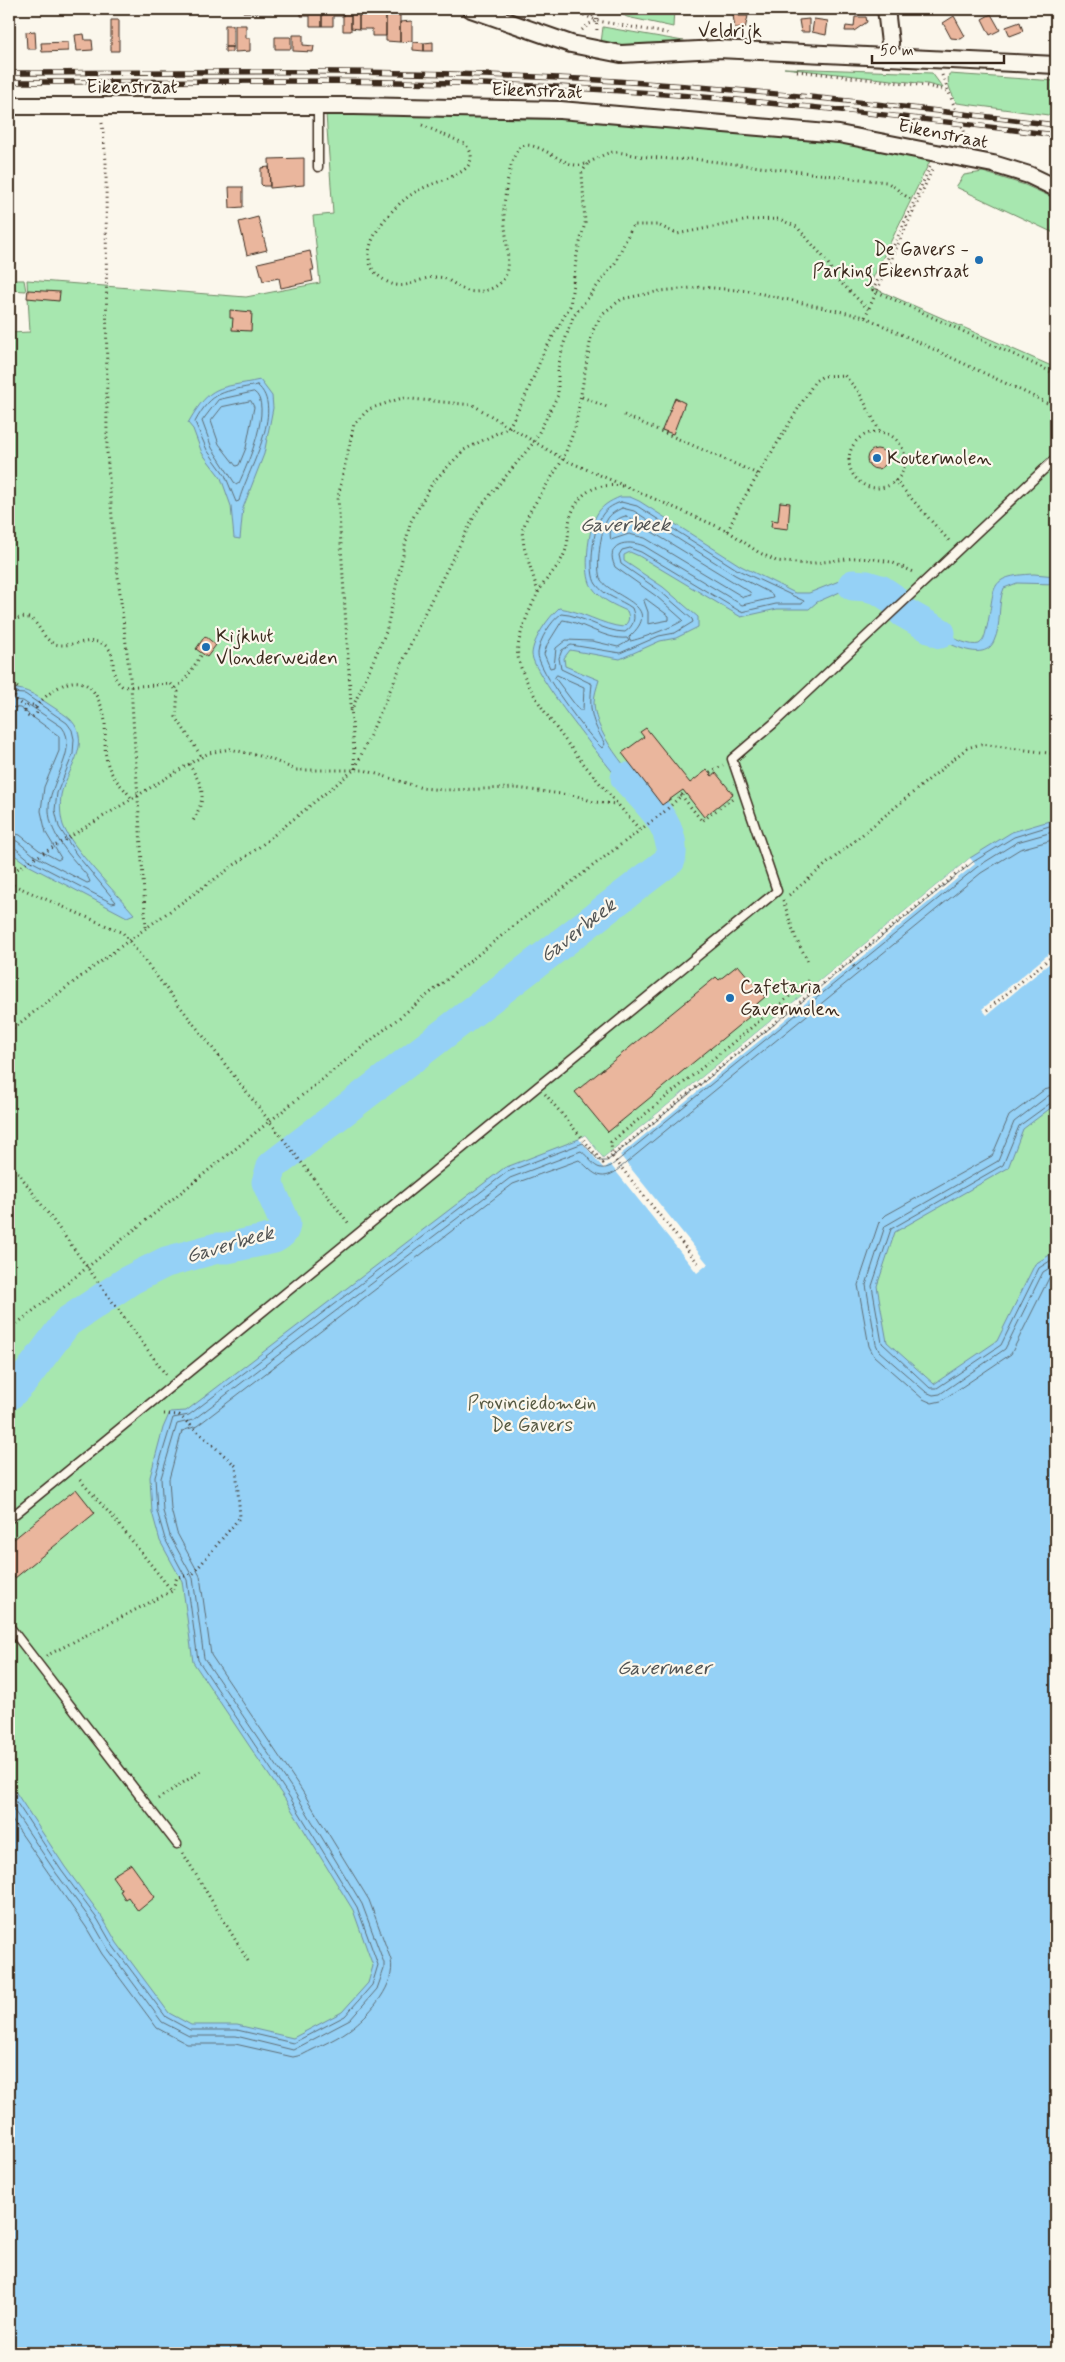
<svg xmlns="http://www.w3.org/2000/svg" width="1065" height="2362" font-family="Mynerve,sans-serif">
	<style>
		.green { fill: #a7e7af; stroke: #718866 }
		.water { fill: #95d1f6; stroke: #718ea0 }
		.pier { fill: #fbf7ec }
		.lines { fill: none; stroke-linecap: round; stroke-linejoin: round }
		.shore { stroke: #5f6d74; stroke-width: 1 }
		.river { stroke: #95d1f6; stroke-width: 31 }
		.building { fill: #eab69d; stroke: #3b2a1e }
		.lane-casing { stroke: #3b2a1e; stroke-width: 11 }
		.street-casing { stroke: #3b2a1e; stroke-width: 20 }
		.path { stroke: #3b2a1e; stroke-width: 3; stroke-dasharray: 1 4; stroke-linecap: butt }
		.lane { stroke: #fbf7ec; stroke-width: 8 }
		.street { stroke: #fbf7ec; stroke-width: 16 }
		.rail-casing { stroke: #3b2a1e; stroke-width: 5.5 }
		.rail { stroke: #fbf7ec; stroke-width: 4; stroke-dasharray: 11; stroke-linecap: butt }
		.poi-dot { fill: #1f6fb2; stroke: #fbf7ec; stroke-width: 2 }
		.labels { text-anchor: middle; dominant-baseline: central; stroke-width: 4.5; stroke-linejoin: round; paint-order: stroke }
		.street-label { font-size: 19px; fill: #3b2a1e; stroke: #fbf7ec }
		.poi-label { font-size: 19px; fill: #3b2a1e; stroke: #fbf7ec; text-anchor: start }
		.park-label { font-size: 19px; fill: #565942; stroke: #fbf7ec }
		.water-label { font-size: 20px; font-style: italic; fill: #525454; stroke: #fbf7ec }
	</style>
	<rect width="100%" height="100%" fill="#fbf7ec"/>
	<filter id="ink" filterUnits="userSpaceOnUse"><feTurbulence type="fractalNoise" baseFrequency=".02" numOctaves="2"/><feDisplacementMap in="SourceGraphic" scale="10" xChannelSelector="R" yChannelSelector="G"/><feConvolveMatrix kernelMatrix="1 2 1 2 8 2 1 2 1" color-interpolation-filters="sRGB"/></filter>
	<g filter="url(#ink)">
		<path class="green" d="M 613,9 L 674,9 L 673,27 L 627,17 Z
			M 603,27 L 689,42 L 630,46 L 601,43 Z
			M 784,68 L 932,73 L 943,88 L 927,84 Z
			M 949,74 L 1056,81 L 1056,116 L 957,103 C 952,94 946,85 949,74 Z
			M 326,114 L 576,118 L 839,142 L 931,159 L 869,286 L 1056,368 L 1056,2353 L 9,2353 L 9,333 L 30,332 L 27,280 L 246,297 L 320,283 L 313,216 L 333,214 Z
			M 983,172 L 1025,185 L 1056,199 L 1056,234 L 956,187 L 964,175 Z
			M 9,280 L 24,280 L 26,291 L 9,290 Z"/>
		<path class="water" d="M 260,380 L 272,396 L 273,408 L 264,454 L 243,508 L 240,539 L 234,538 L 231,506 L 221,478 L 202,453 L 193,429 L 188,423 C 211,383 218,389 260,380 Z
			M 620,497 L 630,497 L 639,501 L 741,566 L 795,593 L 809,593 L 839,581 L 854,579 L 884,584 L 899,591 L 888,602 L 872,599 L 856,592 L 840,592 L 817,602 L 809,609 L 777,609 L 741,617 L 639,556 L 630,552 L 624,555 L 624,561 L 663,587 L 698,617 L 698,627 L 676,638 L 660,641 L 620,659 L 570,650 L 564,658 L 565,666 L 599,680 C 597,687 594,695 594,703 C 595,739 637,780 660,807 L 648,816 C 629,791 532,677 532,654 C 533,639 548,618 559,608 C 582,611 602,625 623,627 C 629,622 630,618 627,611 C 614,605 601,600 592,587 C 583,574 588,530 596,516 C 601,506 610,501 620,497 Z
			M 1034,574 L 1056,576 L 1056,584 L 1017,583 L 1004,588 C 997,605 1002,624 994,641 C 981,672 918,625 900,615 L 906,609 C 922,618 962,649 979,644 C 985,640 985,634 987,627 C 996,587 986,576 1034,574 Z
			M 9,688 C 29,689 36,696 53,707 C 59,711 66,715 71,720 C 93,744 66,771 61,795 C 60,805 60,815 63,825 C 70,846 117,894 134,914 L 127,917 L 28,865 L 9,851 Z
			M 1056,819 L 1056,1104 L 1023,1129 L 1008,1168 L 895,1232 L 877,1286 L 887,1342 L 934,1384 L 997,1341 L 1035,1264 L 1056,1251 L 1056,2353 L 9,2353 L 9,1782 L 65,1867 L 102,1917 L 117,1943 L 169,2013 L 191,2025 L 237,2025 L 293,2038 L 342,2012 L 368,1983 L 373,1966 L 353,1910 L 285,1799 L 193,1662 L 182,1581 L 160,1541 L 152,1512 L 150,1477 L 163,1428 L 170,1412 L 186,1411 L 504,1168 L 579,1139 L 585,1135 L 603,1158 L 970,858 L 1012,832 Z"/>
		<path class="pier" d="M 970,858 L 975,864 L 620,1155 L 708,1264 L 697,1273 L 610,1164 L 604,1169 L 579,1139 L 585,1135 L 603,1158 Z
			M 1056,948 L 1056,958 L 987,1015 L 982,1009 Z"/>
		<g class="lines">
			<path class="shore" d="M 257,385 C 287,408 246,473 239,501 L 236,502 L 225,475 L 207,450 L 195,422 C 212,390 224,392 257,385 Z
				M 254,392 C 274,404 247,466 239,483 L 236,485 L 212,448 L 202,421 L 218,400 Z
				M 251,401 L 254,407 L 246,448 L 239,465 L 236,466 L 219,444 L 211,421 L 222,407 Z
				M 621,502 L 637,506 L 738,570 L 804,601 L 802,604 L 776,604 L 741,612 L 641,552 L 630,548 L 622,550 L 619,555 L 621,564 L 660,591 L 692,619 L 693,622 L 675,633 L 659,636 L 620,653 L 571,645 L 562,650 L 559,658 L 561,669 L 592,684 C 589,711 591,720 605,744 L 602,748 C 589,737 536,668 538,653 C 539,640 551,621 561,614 C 583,615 603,632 625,632 C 634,626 636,618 632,608 C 620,599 605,597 596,584 C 588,573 593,531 600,519 C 604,510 612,505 621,502 Z
				M 622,508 L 634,511 L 735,575 L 772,594 L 773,598 L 742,605 L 644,546 C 627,539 604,543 615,567 L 656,596 L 683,620 C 679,625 638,640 630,641 L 629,637 C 665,605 614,599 601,580 C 595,570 601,529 607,520 C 610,514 616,511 622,508 Z
				M 626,516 L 750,592 L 751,595 L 743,597 L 645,538 L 629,534 L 611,540 C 608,529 614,518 626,516 Z
				M 864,585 L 883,589 L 889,594 L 886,597 L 862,589 Z
				M 646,599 L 669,616 L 669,620 L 648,624 L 648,612 L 644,601 Z
				M 563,620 C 585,623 605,640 627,638 L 629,641 L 618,647 L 592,641 L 566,640 L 556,648 L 554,667 L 550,668 L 544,654 L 547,645 Z
				M 557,675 L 584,687 L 583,710 L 579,710 L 555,678 Z
				M 9,693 L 25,694 L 67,723 L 72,730 L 74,739 L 73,754 L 57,793 L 55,810 L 59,827 L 76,854 L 116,902 L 112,903 L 31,861 L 14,847 L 9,846
				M 9,699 L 23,701 L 62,727 C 80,750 47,784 49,811 C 50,831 64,849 77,864 C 81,869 88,875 90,882 L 87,883 L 35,856 L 17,841 L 9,840
				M 9,707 L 20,708 L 59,736 L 59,751 L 44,787 L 41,811 L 46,833 L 61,858 L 58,860 L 39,850 L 20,835 L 9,832
				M 1056,1087 L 1044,1090 L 1009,1116 L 992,1156 L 886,1215 L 879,1222 L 858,1285 L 869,1346 L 874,1356 L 923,1399 L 932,1403 L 941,1401 L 1011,1354 L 1049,1278 L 1056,1273
				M 1056,1094 L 1048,1096 L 1014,1122 L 998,1161 L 885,1226 L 866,1285 L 876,1344 L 879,1351 L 926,1392 L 933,1395 L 940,1394 L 1005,1349 L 1043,1272 L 1056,1264
				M 1056,1101 L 1052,1102 L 1019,1126 L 1003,1165 L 891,1229 L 872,1286 L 882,1343 L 930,1388 L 937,1388 L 1001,1345 L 1039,1268 L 1056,1257
				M 9,1791 L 61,1870 L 98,1920 L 113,1946 L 166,2017 L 190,2030 L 237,2030 L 293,2043 L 345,2016 L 372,1985 L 378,1965 L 357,1907 L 289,1796 L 198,1660 L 187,1580 L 165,1539 L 157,1511 L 155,1477 L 173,1418 L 189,1415 L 507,1172 L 583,1143 L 599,1161 L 607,1161 L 973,862 L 1014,837 L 1056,824
				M 9,1803 L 56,1873 L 93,1923 L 108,1949 L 162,2022 L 189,2036 L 236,2036 L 293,2050 L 350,2020 L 377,1989 L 384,1969 L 384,1963 L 362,1904 L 295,1793 L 204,1658 L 193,1578 L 170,1536 L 163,1511 L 161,1478 L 177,1424 L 193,1420 L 510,1178 L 581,1151 C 591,1158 595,1174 611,1166 L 977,867 L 1017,842 L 1056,831
				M 9,1816 L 86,1927 L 102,1954 L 157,2028 L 187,2044 L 235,2044 L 293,2057 L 302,2055 C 319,2046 340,2038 354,2026 C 371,2012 396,1985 391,1960 L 369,1900 L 301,1789 L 211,1655 L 200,1576 L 177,1533 L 171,1509 L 169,1479 L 182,1431 L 197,1426 L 513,1184 L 579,1160 C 591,1169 597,1183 615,1172 L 981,873 L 1020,849 L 1056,839"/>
			<path class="river" d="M 853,585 L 867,586 L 880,590 L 892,598 L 903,612 L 940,633
				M 9,1395 L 23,1381 L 67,1322 L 130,1280 L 166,1262 L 217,1248 L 227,1248 L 274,1238 C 281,1234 285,1231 285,1223 L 267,1182 L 272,1166 L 670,860 C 678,827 646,801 626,778"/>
		</g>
		<path class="building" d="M 243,9 L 264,9 L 264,12 L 243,12 Z
			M 264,9 L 285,9 L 285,12 L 264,12 Z
			M 301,9 L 322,9 L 322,26 L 310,26 L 310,16 L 301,16 Z
			M 322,9 L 343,9 L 343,16 L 333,16 L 333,26 L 322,26 Z
			M 343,9 L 351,9 L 351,31 L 343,31 Z
			M 351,9 L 359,9 L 359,29 L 351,28 Z
			M 386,9 L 396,9 L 396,15 L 386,15 Z
			M 732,9 L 739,9 L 739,16 L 748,16 L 745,29 L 735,28 Z
			M 359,10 L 386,10 L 386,36 L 372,36 L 372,29 L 359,29 Z
			M 991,14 L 1000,30 L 990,35 L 982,19 Z
			M 386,15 L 400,15 L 400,42 L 386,41 Z
			M 954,16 L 965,36 L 961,39 L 951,38 L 943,23 Z
			M 855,17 L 866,17 L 867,22 L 854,31 L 845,31 L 846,26 L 854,27 Z
			M 809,19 L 809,32 L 801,32 L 799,20 Z
			M 814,19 L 828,21 L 826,35 L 812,32 Z
			M 111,20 L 119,20 L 119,51 L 111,51 Z
			M 412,21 L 412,41 L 400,42 L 400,22 Z
			M 1020,22 L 1023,31 L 1010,36 L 1006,27 Z
			M 225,25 L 233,25 L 233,47 L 225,47 Z
			M 235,25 L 246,25 L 246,38 L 250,38 L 250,51 L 235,52 Z
			M 35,31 L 36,49 L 27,49 L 26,32 Z
			M 84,34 L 85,40 L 92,40 L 93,50 L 77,51 L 75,35 Z
			M 293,35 L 303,35 L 303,45 L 314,46 L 313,52 L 293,51 Z
			M 275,37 L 291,37 L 291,49 L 275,49 Z
			M 68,42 L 68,51 L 42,52 L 41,43 Z
			M 413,42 L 424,43 L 424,51 L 413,50 Z
			M 433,42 L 433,51 L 424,51 L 424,43 Z
			M 225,47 L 232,47 L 232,52 L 225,52 Z
			M 304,158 L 304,185 L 270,188 L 269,159 Z
			M 269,167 L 270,186 L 263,186 L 261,184 L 261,168 Z
			M 229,187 L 243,187 L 243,207 L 230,208 Z
			M 258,217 L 267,250 L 247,255 L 239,222 Z
			M 310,251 L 314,270 L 311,270 L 313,281 L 281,288 L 279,278 L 263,281 L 258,263 Z
			M 28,290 L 60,292 L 59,301 L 27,298 Z
			M 230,310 L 252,312 L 251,331 L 232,330 L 233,318 L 230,318 Z
			M 675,398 L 685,403 L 673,434 L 662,430 Z
			M867 459a10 10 0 1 1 20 0a10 10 0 1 1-20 0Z
			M 780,502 L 790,503 L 788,529 L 771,527 L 772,520 L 778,521 Z
			M 205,636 L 216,645 L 207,657 L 196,649 Z
			M 646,728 L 690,783 L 707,770 L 712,776 L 716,773 L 733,794 L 704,817 L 683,790 L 662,805 L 622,753 L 644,737 L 640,732 Z
			M 738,965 L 765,997 L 746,1013 L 749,1017 L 608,1132 L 575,1092 L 716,977 L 719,980 Z
			M 76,1489 L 95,1513 L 15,1578 L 9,1570 L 9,1543 Z
			M 131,1864 L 155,1897 L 138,1911 L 128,1897 L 125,1899 L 120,1891 L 122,1890 L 112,1876 Z"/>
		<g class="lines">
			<defs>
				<path id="lane" d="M 318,107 L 318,167
					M 9,1519 L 777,891 L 732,759 L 773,724 L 1056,458
					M 9,1626 L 177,1844"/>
				<path id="street" d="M 471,9 L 571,44 L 621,54 L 718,49 L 1056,65
					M 886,9 L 890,43 L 888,57
					M 9,106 L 354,106 L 560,110 L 839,134 L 993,164 L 1029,175 L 1056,188"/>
			</defs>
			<use href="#lane" class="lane-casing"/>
			<use href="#street" class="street-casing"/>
			<path class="path" d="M 570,9 L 598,21 L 670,34
				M 585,9 L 596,19
				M 596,9 L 597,32
				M 582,30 L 589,24 L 597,21
				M 797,71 L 927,86 L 947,91
				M 942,75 L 968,141
				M 102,123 L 106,161 L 107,452 L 114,543 L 131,686 L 146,927
				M 422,125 L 463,143 C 471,149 474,157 468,166 C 461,176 429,184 417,191 C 393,204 348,253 380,277 C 404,296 415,277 437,277 C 449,277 457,288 468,291 C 481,294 502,288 506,274 C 511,254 503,226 504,206 C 505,194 511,150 522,146 C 537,141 559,162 575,165 C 589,167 600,153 614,152 C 622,152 631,155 640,156 C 658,158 675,160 693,159 L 886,182 C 898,188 902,196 914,200
				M 930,167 L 873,290 L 1056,374
				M 865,317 L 933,168
				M 582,397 L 607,407
				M 624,415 L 760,475
				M849 460a28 28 0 1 1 56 0a28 28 0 1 1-56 0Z
				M 895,480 L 950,542
				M 622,486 C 595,483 579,491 570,518 C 568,527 569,536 567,545 C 563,565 547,575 538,593 C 530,608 521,629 518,646 C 510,686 612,797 640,830
				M 728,531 L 738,508 L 815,381 L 823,376 L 844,375 L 859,392 L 880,432
				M 538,592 L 524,547 L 522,531 L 529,513 L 563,459 L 575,428 L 592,332 L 602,314 L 622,299 L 660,291 L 701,287 L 749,291 L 865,317 L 1056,407
				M 9,623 C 39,604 37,638 55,644 C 71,649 95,633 108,648 C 118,658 107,675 123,687 L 171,684 L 178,692 L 176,717 L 201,756
				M 9,681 L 18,688 L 14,699 L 26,708
				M 176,688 L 185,680 L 202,654
				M25 711a6 6 0 1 1 12 0a6 6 0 1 1-12 0Z
				M 35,707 C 52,689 80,666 97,697 C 100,703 103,709 104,715 C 107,730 103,747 107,762 C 114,783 121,783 132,799
				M 351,711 L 386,632 L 410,523 L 433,482 L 464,450 L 509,427 L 527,393 L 543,354 L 570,306 L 577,254 L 585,223 L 582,172 L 589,162
				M 189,764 C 204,789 207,795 193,821
				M 355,769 L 338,497 L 354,424 L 369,409 L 402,398 L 473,405 L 563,459 L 728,531 L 758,552 L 776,561 L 807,564 L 855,558 L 874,559 L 891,562 L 916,573
				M 710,773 L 723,765
				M 681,795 L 702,821 L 734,797
				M 9,874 L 194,761 L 209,753 L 230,749 L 268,758 L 296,770 L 364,770 L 422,788 L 444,790 L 516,788 L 577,796 L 594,802 L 617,804
				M 9,883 L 123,933 L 350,1225
				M 789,895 L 967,748 L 981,744 L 1056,754
				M 783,900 L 796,939 L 809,963
				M 850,962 L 859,972
				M 987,1010 L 1056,953
				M 9,1031 L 128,941 L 258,848 L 355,769 L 423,616 L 477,511 L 534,442 L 552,407 L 558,395 L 558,368 L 563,346 L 573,317 L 615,263 L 633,225 L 658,225 L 677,234 L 749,220 L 779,219 L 797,227 L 826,260 L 836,278 L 868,309
				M 545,1094 L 603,1163 L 612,1156 L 611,1142 L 812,978
				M 9,1160 L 166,1375
				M 698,1263 L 612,1156 L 970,863
				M 9,1330 L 520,921 L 664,812 L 685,792
				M 164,1414 L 179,1415 L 236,1466 L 240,1517 L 192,1575 L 177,1577 L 172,1591
				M 46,1656 L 172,1591 L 112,1516 L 78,1478
				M 158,1799 L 201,1771
				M 183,1853 L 248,1961"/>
			<use href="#lane" class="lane"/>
			<use href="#street" class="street"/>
			<defs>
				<path id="rail" d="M 9,73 C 185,72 360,69 536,77 C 710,84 883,104 1056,125
					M 9,82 C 185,82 360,78 536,86 C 710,94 883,114 1056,135"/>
			</defs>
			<use href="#rail" class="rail-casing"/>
			<use href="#rail" class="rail"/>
		</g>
	</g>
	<g class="poi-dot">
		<circle cx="979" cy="260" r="5"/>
		<circle cx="877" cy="458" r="5"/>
		<circle cx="206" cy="647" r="5"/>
		<circle cx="730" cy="998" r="5"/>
	</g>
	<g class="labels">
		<g class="street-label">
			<text x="730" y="31">Veldrijk</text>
			<text x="132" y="87">Eikenstraat</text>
			<text transform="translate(537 91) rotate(2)">Eikenstraat</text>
			<text transform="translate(943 134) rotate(11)">Eikenstraat</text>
		</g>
		<g class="poi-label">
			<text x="969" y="249" text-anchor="end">De Gavers -<tspan x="969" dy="22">Parking Eikenstraat</tspan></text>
			<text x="887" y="458">Koutermolen</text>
			<text x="216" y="636">Kijkhut<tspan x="216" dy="22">Vlonderweiden</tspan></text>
			<text x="740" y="987">Cafetaria<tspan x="740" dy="22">Gavermolen</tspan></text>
		</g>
		<g class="park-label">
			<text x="532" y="1403">Provinciedomein<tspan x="532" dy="22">De Gavers</tspan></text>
		</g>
		<g class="water-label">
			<text x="625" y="525">Gaverbeek</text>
			<text transform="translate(578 931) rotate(-38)">Gaverbeek</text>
			<text transform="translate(230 1245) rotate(-16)">Gaverbeek</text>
			<text x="664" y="1668">Gavermeer</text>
		</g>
	</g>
	<rect width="1065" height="2362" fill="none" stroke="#fbf7ec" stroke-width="30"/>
	<rect x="15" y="15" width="1035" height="2332" fill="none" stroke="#3b2a1e" stroke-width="2" filter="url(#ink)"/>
	<path d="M872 55v8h132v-8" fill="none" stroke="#3b2a1e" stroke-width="2.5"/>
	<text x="880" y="55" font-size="15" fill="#3b2a1e" stroke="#fbf7ec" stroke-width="4" paint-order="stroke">50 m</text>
</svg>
